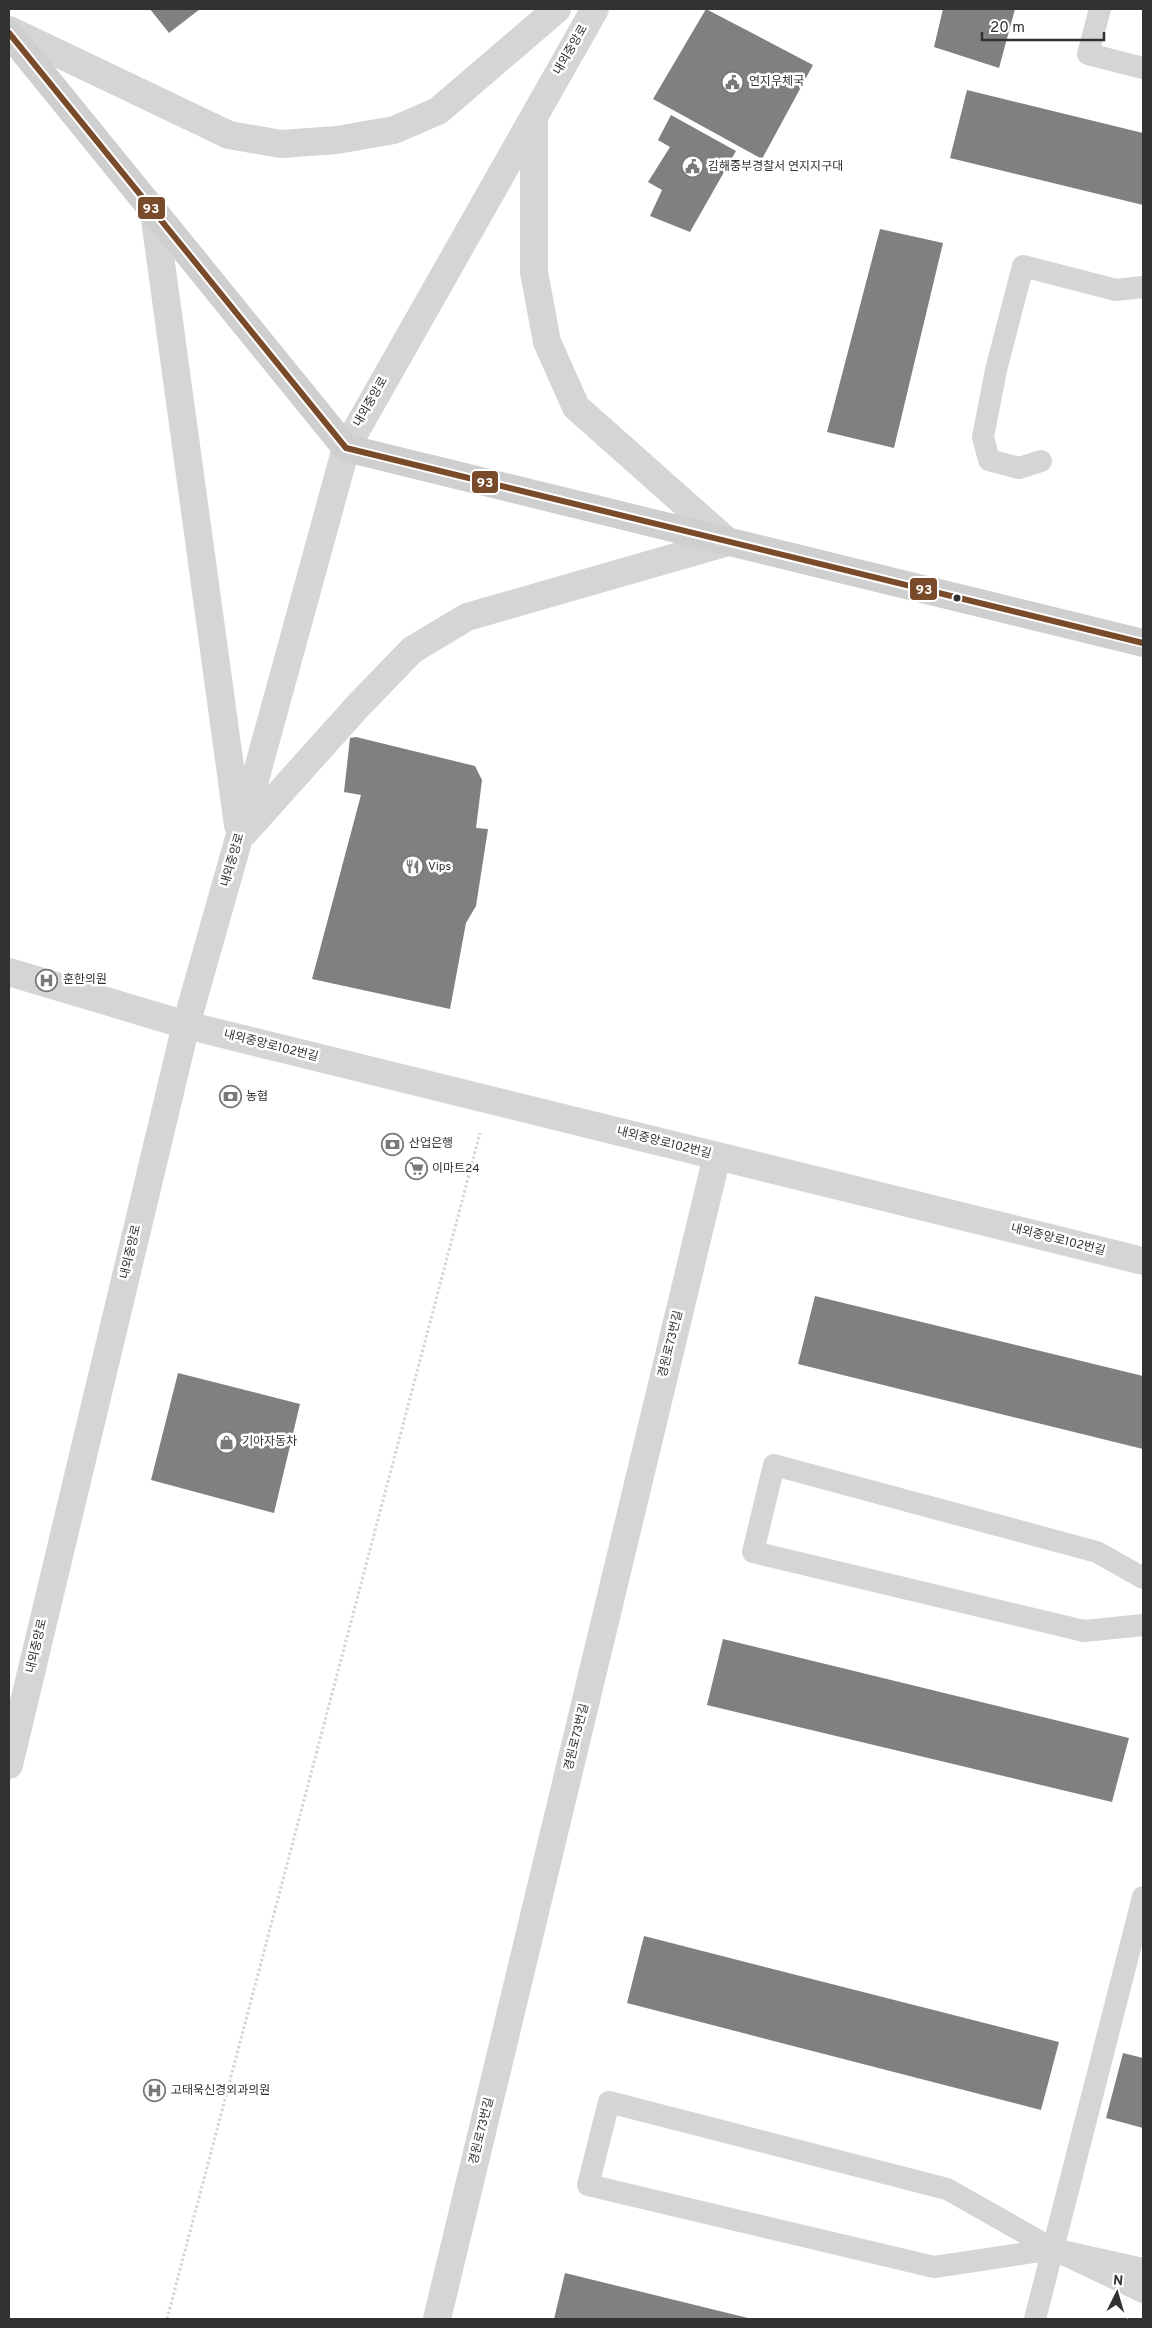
<svg xmlns="http://www.w3.org/2000/svg" width="1152" height="2328" font-family="Overpass,'Noto Sans KR',sans-serif">
	<style>
		.building { fill: #808080 }
		.lines { fill: none; stroke-linecap: round; stroke-linejoin: round }
		.path { stroke: #d5d5d5; stroke-width: 3; stroke-dasharray: 2.5 2.5; stroke-linecap: butt }
		.service { stroke: #d5d5d5; stroke-width: 22 }
		.minor { stroke: #d5d5d5; stroke-width: 28 }
		.tertiary { stroke: #d5d5d5; stroke-width: 28 }
		.secondary { stroke: #cfcfcf; stroke-width: 28 }
		.bus-1-casing { stroke: #fff; stroke-width: 10 }
		.bus-1 { stroke: #7a4b2a; stroke-width: 6 }
		.bus-dot { fill: #313131; stroke: #fff; stroke-width: 2 }
		.labels { text-anchor: middle; dominant-baseline: central; stroke-width: 5; stroke-linejoin: round; paint-order: stroke }
		.street-label { font-size: 12px; fill: #313131; stroke: #fff }
		.poi-label { font-size: 12px; fill: #313131; stroke: #fff; text-anchor: start }
		.line-badge { stroke: #fff; stroke-width: 2 }
		.badge-label { font-size: 14px; text-anchor: middle; font-weight: bold; fill: #fff }
	</style>
	<rect width="100%" height="100%" fill="#fff"/>
	<path class="building" d="M 150,9 L 200,9 L 169,33 Z
		M 706,9 L 813,65 L 762,159 L 653,99 Z
		M 943,9 L 1015,9 L 999,68 L 934,47 Z
		M 967,90 L 1143,133 L 1143,205 L 950,158 Z
		M 671,115 L 736,151 L 690,232 L 650,216 L 662,190 L 648,182 L 670,147 L 658,140 Z
		M 880,229 L 943,243 L 894,448 L 827,432 Z
		M 356,737 L 475,766 L 482,780 L 476,828 L 488,829 L 476,906 L 466,923 L 450,1009 L 312,979 L 361,795 L 344,792 L 350,738 Z
		M 815,1296 L 1143,1376 L 1143,1449 L 798,1364 Z
		M 178,1373 L 300,1404 L 274,1513 L 151,1480 Z
		M 723,1639 L 1129,1738 L 1112,1802 L 707,1705 Z
		M 644,1936 L 1059,2042 L 1041,2110 L 627,2003 Z
		M 1123,2053 L 1143,2058 L 1143,2128 L 1106,2118 Z
		M 565,2273 L 752,2319 L 554,2319 Z"/>
	<g class="lines">
		<path class="path" d="M 167,2319 L 480,1133"/>
		<path class="service" d="M 1100,9 L 1088,54 L 1143,68
			M 1041,461 L 1019,468 L 989,460 L 983,437 L 996,370 L 1023,266 L 1116,290 L 1143,287
			M 1143,1578 L 1097,1552 L 774,1465 L 753,1552 L 1084,1631 L 1143,1625
			M 1143,2269 L 1053,2249 L 934,2267 L 588,2185 L 609,2102 L 947,2189 L 1053,2249 L 1143,2292
			M 1035,2319 L 1143,1897"/>
		<path class="minor" d="M 9,972 L 186,1025 L 1143,1261
			M 437,2319 L 717,1156"/>
		<path class="tertiary" d="M 9,30 L 229,135 L 281,144 L 337,140 L 394,130 L 438,111 L 557,9
			M 534,117 L 534,272 L 547,342 L 576,407 L 728,542
			M 154,212 L 238,825
			M 244,833 L 357,707 L 412,650 L 467,617 L 728,542
			M 9,1765 L 186,1025 L 239,838 L 346,448 L 595,9"/>
		<path class="secondary" d="M 9,33 L 346,448 L 1143,643"/>
		<defs>
			<path id="bus-1" d="M 9,33 L 346,448 L 1143,643"/>
		</defs>
		<use href="#bus-1" class="bus-1-casing"/>
		<use href="#bus-1" class="bus-1"/>
	</g>
	<defs>
		<symbol id="civic-ring" viewBox="-11 -11 22 22"><circle r="9.5" fill="#fff" stroke="#797979" stroke-width="1.5"/><path d="M-.6-6.5H3V-4.5H.6V-3L4-1V1h2V6H-6V1h2V-1L-.6-3ZM-1.2 2.5V6h2.4V2.5Z" fill="#797979"/></symbol>
		<symbol id="restaurant-ring" viewBox="-11 -11 22 22"><circle r="9.5" fill="#fff" stroke="#797979" stroke-width="1.5"/><path d="M-5-6h1v4h1v-4h1v4h1v-4h1v5L-1.5 .5V6h-2V.5L-5-1ZM5-6V6H3V1.5H1.5Q1.5-4 5-6Z" fill="#797979"/></symbol>
		<symbol id="hospital-ring" viewBox="-11 -11 22 22"><circle r="9.5" fill="#fff" stroke="#797979" stroke-width="1.5"/><path d="M-5-5h3v3.5h4V-5h3V5h-3V1.5h-4V5h-3Z" fill="#797979"/></symbol>
		<symbol id="bank-ring" viewBox="-11 -11 22 22"><circle r="9.5" fill="#fff" stroke="#797979" stroke-width="1.5"/><path d="M-6-4H6V4H-6ZM0-2.3a2.3 2.3 0 1 0 0 4.6a2.3 2.3 0 1 0 0-4.6Z" fill="#797979"/></symbol>
		<symbol id="supermarket-ring" viewBox="-11 -11 22 22"><circle r="9.5" fill="#fff" stroke="#797979" stroke-width="1.5"/><path d="M-6-5.5h2.5l.6 2H6L4.5 2H-2.5L-4.4-4H-6ZM-1.5 3.2a1.3 1.3 0 1 0 .1 0ZM3 3.2a1.3 1.3 0 1 0 .1 0Z" fill="#797979"/></symbol>
		<symbol id="shop-ring" viewBox="-11 -11 22 22"><circle r="9.5" fill="#fff" stroke="#797979" stroke-width="1.5"/><path d="M-5-2.5h2.3a2.7 3.5 0 0 1 5.4 0H5L5.5 6h-11ZM-1.5-2.5h3a1.5 2.3 0 0 0-3 0Z" fill="#797979"/></symbol>
	</defs>
	<g fill-rule="evenodd">
		<use href="#civic-ring" x="720" y="70" width="25" height="25"/>
		<use href="#civic-ring" x="680" y="154" width="25" height="25"/>
		<use href="#restaurant-ring" x="400" y="854" width="25" height="25"/>
		<use href="#hospital-ring" x="34" y="968" width="25" height="25"/>
		<use href="#bank-ring" x="218" y="1084" width="25" height="25"/>
		<use href="#bank-ring" x="380" y="1132" width="25" height="25"/>
		<use href="#supermarket-ring" x="404" y="1156" width="25" height="25"/>
		<use href="#shop-ring" x="214" y="1430" width="25" height="25"/>
		<use href="#hospital-ring" x="142" y="2078" width="25" height="25"/>
	</g>
	<circle class="bus-dot" cx="957" cy="598" r="4.5"/>
	<g class="labels">
		<g class="street-label">
			<text transform="translate(571 50) rotate(-60)">내외중앙로</text>
			<text transform="translate(371 402) rotate(-60)">내외중앙로</text>
			<text transform="translate(233 860) rotate(-74)">내외중앙로</text>
			<text transform="translate(271 1046) rotate(14)">내외중앙로102번길</text>
			<text transform="translate(664 1143) rotate(14)">내외중앙로102번길</text>
			<text transform="translate(1058 1240) rotate(14)">내외중앙로102번길</text>
			<text transform="translate(131 1252) rotate(-77)">내외중앙로</text>
			<text transform="translate(671 1344) rotate(-76)">경원로73번길</text>
			<text transform="translate(37 1646) rotate(-77)">내외중앙로</text>
			<text transform="translate(577 1737) rotate(-76)">경원로73번길</text>
			<text transform="translate(482 2131) rotate(-76)">경원로73번길</text>
		</g>
		<g class="poi-label">
			<text x="749" y="82">연지우체국</text>
			<text x="708" y="167">김해중부경찰서 연지지구대</text>
			<text x="428" y="867">Vips</text>
			<text x="63" y="980">훈한의원</text>
			<text x="246" y="1097">농협</text>
			<text x="409" y="1144">산업은행</text>
			<text x="432" y="1169">이마트24</text>
			<text x="242" y="1442">기아자동차</text>
			<text x="171" y="2091">고태욱신경외과의원</text>
		</g>
	</g>
	<g class="line-badge">
		<rect x="137" y="196" width="29" height="24" rx="5" fill="#7a4b2a"/>
		<rect x="471" y="470" width="28" height="24" rx="5" fill="#7a4b2a"/>
		<rect x="909" y="577" width="29" height="24" rx="5" fill="#7a4b2a"/>
	</g>
	<g class="badge-label">
		<text x="151" y="213">93</text>
		<text x="485" y="487">93</text>
		<text x="924" y="594">93</text>
	</g>
	<rect width="1152" height="2328" fill="none" stroke="#313131" stroke-width="20"/>
	<g transform="translate(1117 2293) rotate(5)" stroke="#ffffff" stroke-width="4" paint-order="stroke">
	<path d="M0-4L9 19L0 12L-9 19Z" fill="#313131"/>
	<text y="-8" font-size="14" font-weight="bold" text-anchor="middle" fill="#313131">N</text>
	</g>
	<path d="M982 32v8h122v-8" fill="none" stroke="#313131" stroke-width="2.5"/>
	<text x="990" y="32" font-size="15" fill="#313131" stroke="#ffffff" stroke-width="4" paint-order="stroke">20 m</text>
</svg>
